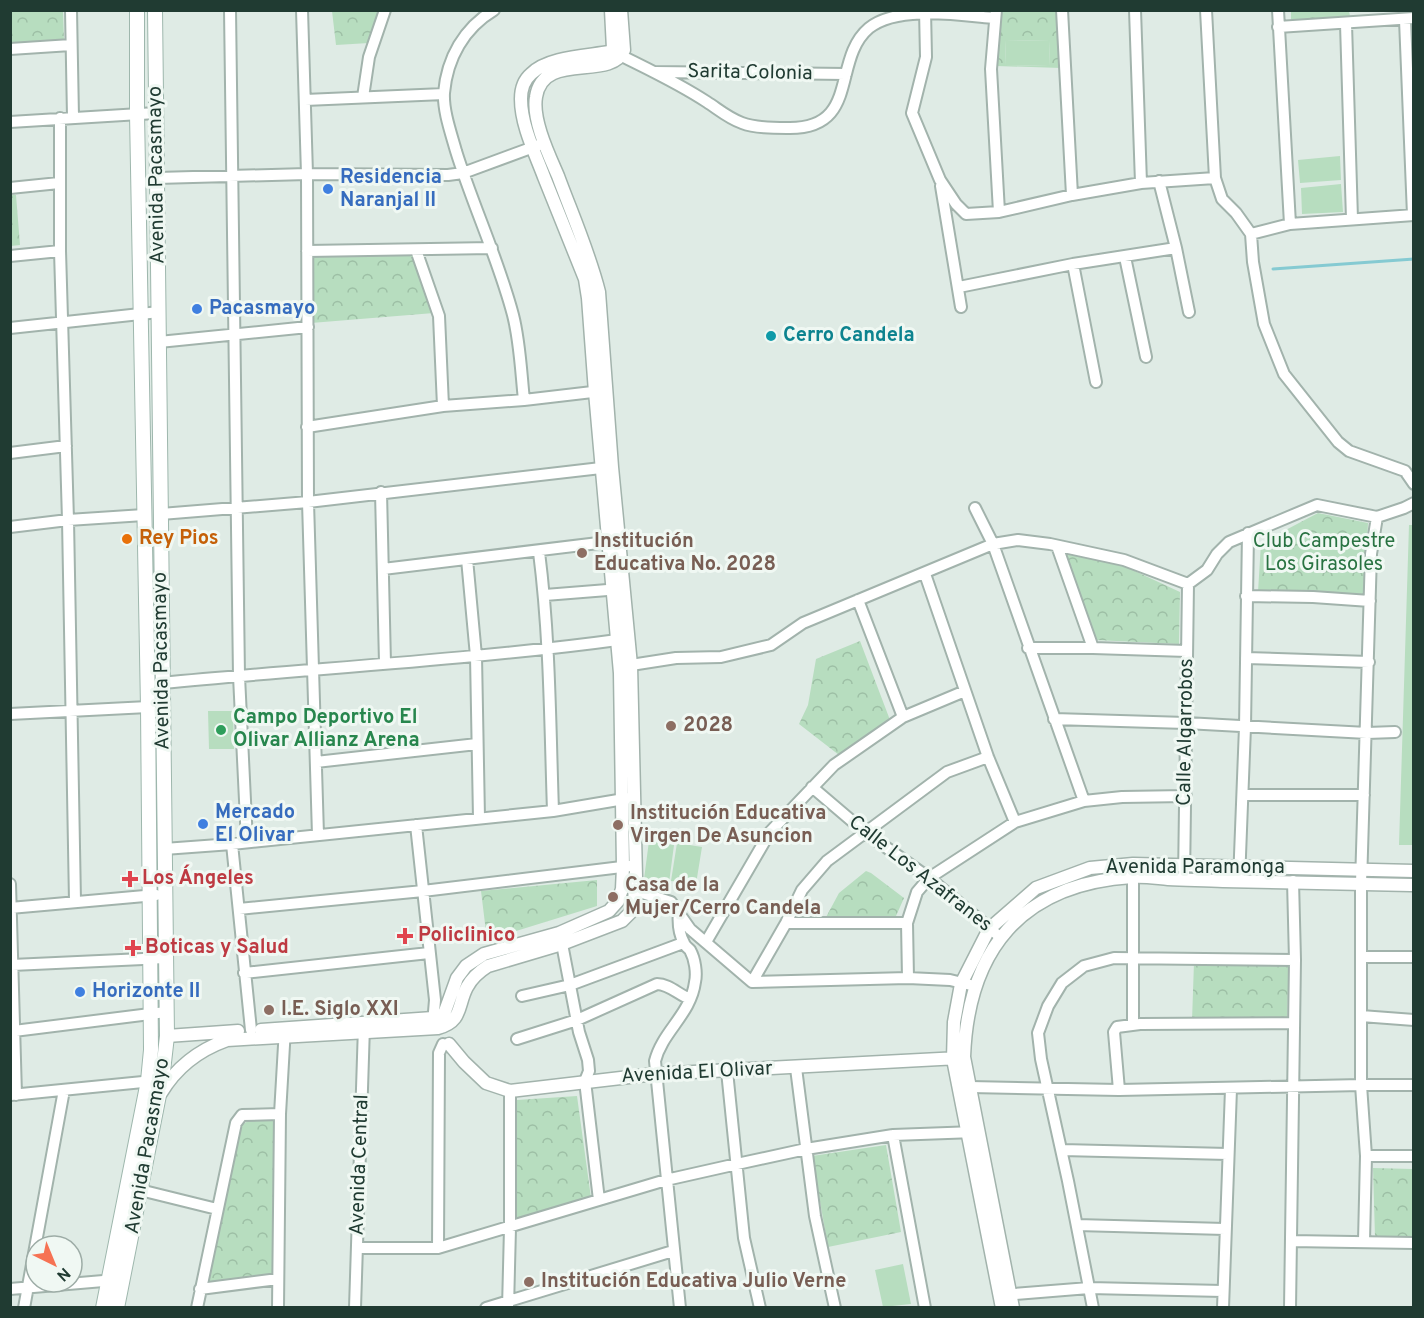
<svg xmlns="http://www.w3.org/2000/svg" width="1424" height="1318" font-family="Overpass,sans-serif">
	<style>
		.grass { fill: #b7ddbf }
		.forest { fill: url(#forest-crowns); fill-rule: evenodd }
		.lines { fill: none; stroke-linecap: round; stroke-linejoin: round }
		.stream { stroke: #85cad2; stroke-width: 3 }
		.minor-casing { stroke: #a2b3ac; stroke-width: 14 }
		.tertiary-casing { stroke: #a2b3ac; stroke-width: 15 }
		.secondary-casing { stroke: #9eb7ad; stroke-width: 16 }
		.minor { stroke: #fff; stroke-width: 10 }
		.tertiary { stroke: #fff; stroke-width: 12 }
		.secondary { stroke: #fff; stroke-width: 14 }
		.shop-dot { fill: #3f7fe0; stroke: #f0f8f3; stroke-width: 2 }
		.culture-dot { fill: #0f9aa8; stroke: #f0f8f3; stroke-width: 2 }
		.food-dot { fill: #e8710a; stroke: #f0f8f3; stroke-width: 2 }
		.education-dot { fill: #8d6e63; stroke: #f0f8f3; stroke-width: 2 }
		.leisure-dot { fill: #2e9e5b; stroke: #f0f8f3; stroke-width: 2 }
		.health-dot { fill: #e0444e; stroke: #f0f8f3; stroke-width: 2 }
		.labels { text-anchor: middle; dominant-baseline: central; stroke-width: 6; stroke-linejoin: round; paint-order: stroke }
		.street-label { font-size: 20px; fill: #203b32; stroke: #f0f8f3 }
		.shop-label { font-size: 20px; font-weight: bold; fill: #366cbe; stroke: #f0f8f3; text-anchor: start }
		.culture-label { font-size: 20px; font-weight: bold; fill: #0d838f; stroke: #f0f8f3; text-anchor: start }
		.food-label { font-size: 20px; font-weight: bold; fill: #c56008; stroke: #f0f8f3; text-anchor: start }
		.education-label { font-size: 20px; font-weight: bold; fill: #785e54; stroke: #f0f8f3; text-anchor: start }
		.park-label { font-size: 20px; fill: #297342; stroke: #f0f8f3 }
		.leisure-label { font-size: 20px; font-weight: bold; fill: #27864d; stroke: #f0f8f3; text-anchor: start }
		.health-label { font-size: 20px; font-weight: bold; fill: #be3a42; stroke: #f0f8f3; text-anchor: start }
	</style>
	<defs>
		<pattern id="forest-crowns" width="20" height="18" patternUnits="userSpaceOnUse" patternTransform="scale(1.5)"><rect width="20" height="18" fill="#b7ddbf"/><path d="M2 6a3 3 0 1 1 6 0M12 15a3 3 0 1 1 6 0" fill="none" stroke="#9dbfa5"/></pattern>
	</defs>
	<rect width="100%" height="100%" fill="#dfebe5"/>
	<path class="grass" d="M 1006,40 L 1050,41 L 1049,66 L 1005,65 Z
		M 1340,156 L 1341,180 L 1300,183 L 1298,160 Z
		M 1341,184 L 1343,212 L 1302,214 L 1301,188 Z
		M 1409,525 L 1413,525 L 1413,845 L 1399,845 Z
		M 208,711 L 233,711 L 234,749 L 209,749 Z
		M 649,841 L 674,845 L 669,883 L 644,879 Z
		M 677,843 L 702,847 L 696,884 L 671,881 Z
		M 903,1264 L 911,1304 L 883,1307 L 875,1270 Z"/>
	<path class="forest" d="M 11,11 L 63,11 L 64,40 L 11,44 Z
		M 332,11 L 380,11 L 369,43 L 336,45 Z
		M 1001,11 L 1058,11 L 1061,68 L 996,66 ZM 1006,40 L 1050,41 L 1049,66 L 1005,65 Z
		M 1291,11 L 1349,11 L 1350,16 L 1291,20 Z
		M 11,195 L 16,195 L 20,245 L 11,246 Z
		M 414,254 L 434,313 L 311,323 L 311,255 Z
		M 1318,513 L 1368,523 L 1364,595 L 1312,591 L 1258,592 L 1261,543 Z
		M 1065,552 L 1124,566 L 1180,592 L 1179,644 L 1095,640 Z
		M 860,641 L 890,720 L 839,755 L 799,724 L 808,705 L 816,659 Z
		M 866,871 L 871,873 L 904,898 L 896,916 L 825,919 L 839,893 Z
		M 597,880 L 597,906 L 487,940 L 481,891 Z
		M 1194,962 L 1289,963 L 1287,1019 L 1192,1021 Z
		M 577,1096 L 591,1198 L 515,1222 L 517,1100 Z
		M 275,1120 L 273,1275 L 208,1282 L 240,1126 L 248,1121 Z
		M 886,1145 L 901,1232 L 828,1247 L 812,1156 Z
		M 1373,1168 L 1413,1169 L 1413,1237 L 1375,1237 Z"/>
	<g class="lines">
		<path class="stream" d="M 1273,269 L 1414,259"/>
		<defs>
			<path id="minor" d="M 71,10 L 73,117
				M 230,10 L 239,676 L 247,842
				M 302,10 L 307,174 L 308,502 L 318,835
				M 494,10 C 464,28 447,58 444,93 C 443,111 451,133 456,151 C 473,206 498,258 513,315 C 520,342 521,372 524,400
				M 925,10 L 926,57 L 912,113 L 940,180 L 956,204 L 966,214 L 999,212 L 1072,195 L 1141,183 L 1215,178
				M 996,10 L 991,69 L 999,212
				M 1062,10 L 1072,195
				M 1135,10 L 1141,183
				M 1206,10 L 1215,178 L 1222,199 L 1236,213 L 1251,234 L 1253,262 L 1264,324 L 1284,374 L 1338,442 L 1349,451 L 1405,471 L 1414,484
				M 1278,10 L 1290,224
				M 1405,20 L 1413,215
				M 1346,24 L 1352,219
				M 1278,27 L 1414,18
				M 10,49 L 71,45
				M 622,56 C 650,70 680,84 707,102 C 718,109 728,118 742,123 C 755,128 773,128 787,128 C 861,130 831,60 869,28 C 897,5 960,15 994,18
				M 655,72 L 846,74
				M 363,97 L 369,57 L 385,10
				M 305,100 L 444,94
				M 60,118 L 60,251 L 68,520 L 75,901
				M 10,122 L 156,113
				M 157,178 L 307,174 L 448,175 L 463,173 L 539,145
				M 1159,181 L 1176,248 L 1189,312
				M 941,186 L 961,307
				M 10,188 L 59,183
				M 1251,234 L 1290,224 L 1414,215
				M 416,250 L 439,316 L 443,406
				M 307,251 L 492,248
				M 10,256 L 60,251
				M 1125,257 L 1146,357
				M 1073,264 L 1096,382
				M 959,287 L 1073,264 L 1176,248
				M 10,328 L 159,312
				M 159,342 L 308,327
				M 307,427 L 443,406 L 524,400 L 601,391
				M 10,453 L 66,446
				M 381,492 L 385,663
				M 975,508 L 993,544 L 1084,801
				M 161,514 L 308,502 L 601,468
				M 10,527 L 68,520 L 144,515
				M 1057,546 L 1093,648
				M 539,552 C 550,638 550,724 553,811
				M 467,559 L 476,656 L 479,818
				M 383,569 L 615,541
				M 925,574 L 988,757 L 1015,822
				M 545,595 L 620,589
				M 1246,596 L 1313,597 L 1370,601
				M 858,600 L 903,717
				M 1028,648 L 1093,648 L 1187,651
				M 1246,658 L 1369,662
				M 631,665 L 676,658 L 721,657 L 771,645 L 803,623 L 993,544 L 1018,540 L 1050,544 L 1124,560 L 1188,584 L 1207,570 L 1217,554 L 1229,542 L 1317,505 L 1377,517 L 1404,508 L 1414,503
				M 162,683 C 317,668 471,660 625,639
				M 10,714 L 148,707
				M 1054,719 L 1186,723 L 1367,733 L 1395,732
				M 316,762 L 477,744
				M 812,787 L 866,833 L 929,878 L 1000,937
				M 1243,795 L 1364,795
				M 416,825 L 435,1000 L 433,1024
				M 232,844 L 251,1030
				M 164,849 L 232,844 L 553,811 L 630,798
				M 1184,880 L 1188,584
				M 1239,881 L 1245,727 L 1248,533
				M 10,884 L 16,1095
				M 636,891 L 671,902 L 690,929 L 752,982 L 908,978 L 950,980 L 975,986
				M 10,908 L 156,895
				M 239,909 L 423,891 L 630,866
				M 679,911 C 678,921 679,934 684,943 C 685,946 688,948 690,950 C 695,959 697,973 695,982 C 691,1014 662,1032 655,1061 L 680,1308
				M 786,923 L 907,923
				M 706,942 L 770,832 L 834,765 L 903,717 L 965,691
				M 562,944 L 579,1032 L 588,1060 L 589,1071 L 585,1081 L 599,1200
				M 1361,957 L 1414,957
				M 12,965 L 165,958
				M 244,973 L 429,953
				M 908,978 L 907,923 L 917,892 L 929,878 L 1015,822 L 1084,801 L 1122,797 L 1186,796
				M 752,982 L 786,923 L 802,890 L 827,861 L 947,772 L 988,757
				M 522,996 L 570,985 L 683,943
				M 1361,1016 L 1414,1020
				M 1133,1024 L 1133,877
				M 14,1031 L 166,1012
				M 517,1039 L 577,1020 L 657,984 C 669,984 679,995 690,999
				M 796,1068 L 815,1216 L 835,1308
				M 727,1071 L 744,1238 L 760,1308
				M 970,1087 L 1119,1090 L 1361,1085 L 1414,1085
				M 1119,1090 L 1114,1032 L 1117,1027 L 1140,1024 L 1293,1023
				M 11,1095 L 153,1081
				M 893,1135 L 925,1308
				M 1062,1150 L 1228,1154
				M 1366,1156 L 1414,1156
				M 140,1190 L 217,1209
				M 1077,1225 L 1225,1229
				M 1291,1241 L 1414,1243
				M 1364,1241 L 1366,1156 L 1361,1085 L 1361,884 L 1371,554 L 1377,517
				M 357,1248 L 438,1248 L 666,1180 L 737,1164 L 806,1149 L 893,1135 L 975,1132
				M 438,1248 L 439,1053 L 443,1044
				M 10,1289 L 115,1280
				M 200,1289 L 278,1279
				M 1002,1295 L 1089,1288 L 1223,1291
				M 24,1308 L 64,1090
				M 197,1308 L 236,1123 L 242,1115 L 280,1114
				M 278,1308 L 280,1114 L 285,1028
				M 355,1308 L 364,1026
				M 486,1308 L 673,1251
				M 508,1308 L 510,1228 L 510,1091
				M 1093,1308 L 1068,1181 L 1041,1059 L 1038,1033 L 1048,1006 L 1062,983 L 1084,966 L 1114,958 L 1295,960
				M 1223,1308 L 1231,1089
				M 1290,1308 L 1295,960 L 1293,881"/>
			<path id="tertiary" d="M 261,1030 L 433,1018 L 444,1014 L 457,978 L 466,966 L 484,954 L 559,933 L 609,911 L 618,901 L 622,889 L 623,867 L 620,673 L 595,392 L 588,298 L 585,279 C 571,245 558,211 544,177 C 535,153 521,125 521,99 C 521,90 524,80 531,74 C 547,57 587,56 609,52 L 613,49 L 611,10
				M 167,1036 L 238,1031
				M 449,1044 L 464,1062 L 486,1083 L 510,1091 L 655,1074 L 959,1058
				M 161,1093 C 177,1066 199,1050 227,1040 L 438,1028 C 463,1021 457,1006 467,987 C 472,978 480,971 488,966 L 562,944 L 622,921 L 630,913 L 634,900 L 636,878 L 631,665 L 612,467 L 599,292 C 589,252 572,214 558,176 C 549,155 532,120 536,97 C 543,50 611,82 624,50 L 621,10
				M 1002,1308 L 953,1059 L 954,1022 L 961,984 L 989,929 L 1036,888 L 1090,868 L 1133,864 L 1414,871
				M 1013,1308 L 964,1057 C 968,950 1021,884 1132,877 C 1144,876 1156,878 1168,879 C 1186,880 1205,880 1223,881 C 1286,882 1350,884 1414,885"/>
			<path id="secondary" d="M 103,1308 L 148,1081 L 151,1050 L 148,707 L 137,114 L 137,10
				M 117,1308 L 162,1080 L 167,1036 L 155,10"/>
		</defs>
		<use href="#minor" class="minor-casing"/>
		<use href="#tertiary" class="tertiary-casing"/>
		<use href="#secondary" class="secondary-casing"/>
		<use href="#minor" class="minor"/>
		<use href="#tertiary" class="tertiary"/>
		<use href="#secondary" class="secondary"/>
	</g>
	<g class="shop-dot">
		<circle cx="328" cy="189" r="6"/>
		<circle cx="197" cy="309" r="6"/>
		<circle cx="203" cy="824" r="6"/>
		<circle cx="80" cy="992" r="6"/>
	</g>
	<circle class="culture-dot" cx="771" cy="336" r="6"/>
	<circle class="food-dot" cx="127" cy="539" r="6"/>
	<g class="education-dot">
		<circle cx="582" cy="553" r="6"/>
		<circle cx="671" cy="726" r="6"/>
		<circle cx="618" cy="825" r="6"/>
		<circle cx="613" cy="897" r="6"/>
		<circle cx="269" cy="1010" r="6"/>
		<circle cx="529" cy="1282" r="6"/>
	</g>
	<circle class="leisure-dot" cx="221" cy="730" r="6"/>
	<g class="health-dot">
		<path d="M127 870h6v6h6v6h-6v6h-6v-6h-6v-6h6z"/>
		<path d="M402 927h6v6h6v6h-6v6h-6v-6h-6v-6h6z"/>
		<path d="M130 939h6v6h6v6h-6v6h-6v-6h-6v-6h6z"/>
	</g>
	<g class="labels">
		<g class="street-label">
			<text transform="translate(750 73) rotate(1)">Sarita Colonia</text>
			<text transform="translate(157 175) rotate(-91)">Avenida Pacasmayo</text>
			<text transform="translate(162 661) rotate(-91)">Avenida Pacasmayo</text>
			<text transform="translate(1186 732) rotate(-89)">Calle Algarrobos</text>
			<text x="1195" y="868">Avenida Paramonga</text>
			<text transform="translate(920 874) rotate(38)">Calle Los Azafranes</text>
			<text transform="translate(697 1073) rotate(-3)">Avenida El Olivar</text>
			<text transform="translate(148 1146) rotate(-80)">Avenida Pacasmayo</text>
			<text transform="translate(360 1165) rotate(-88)">Avenida Central</text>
		</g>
		<g class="shop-label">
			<text x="340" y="178">Residencia<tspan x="340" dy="23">Naranjal II</tspan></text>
			<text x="209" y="309">Pacasmayo</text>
			<text x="215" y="813">Mercado<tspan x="215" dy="23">El Olivar</tspan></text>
			<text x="92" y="992">Horizonte II</text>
		</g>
		<g class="culture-label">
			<text x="783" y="336">Cerro Candela</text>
		</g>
		<g class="food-label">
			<text x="139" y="539">Rey Pios</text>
		</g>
		<g class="education-label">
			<text x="594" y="542">Institución<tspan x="594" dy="23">Educativa No. 2028</tspan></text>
			<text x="683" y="726">2028</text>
			<text x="630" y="814">Institución Educativa<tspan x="630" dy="23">Virgen De Asuncion</tspan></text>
			<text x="625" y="886">Casa de la<tspan x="625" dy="23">Mujer/Cerro Candela</tspan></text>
			<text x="281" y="1010">I.E. Siglo XXI</text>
			<text x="541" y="1282">Institución Educativa Julio Verne</text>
		</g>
		<g class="park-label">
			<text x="1324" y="542">Club Campestre<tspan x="1324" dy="23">Los Girasoles</tspan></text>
		</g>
		<g class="leisure-label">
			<text x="233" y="718">Campo Deportivo El<tspan x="233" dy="23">Olivar Allianz Arena</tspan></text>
		</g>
		<g class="health-label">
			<text x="142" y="879">Los Ángeles</text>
			<text x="418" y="936">Policlinico</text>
			<text x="145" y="948">Boticas y Salud</text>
		</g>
	</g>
	<rect width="1424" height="1318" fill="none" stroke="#203b32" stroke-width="24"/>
	<g transform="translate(54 1264) rotate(137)"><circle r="28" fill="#f0f8f3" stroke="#9daca6" stroke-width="1.5"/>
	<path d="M0-4.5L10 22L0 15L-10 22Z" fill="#f67253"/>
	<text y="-9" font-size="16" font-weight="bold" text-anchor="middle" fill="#203b32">N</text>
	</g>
</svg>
